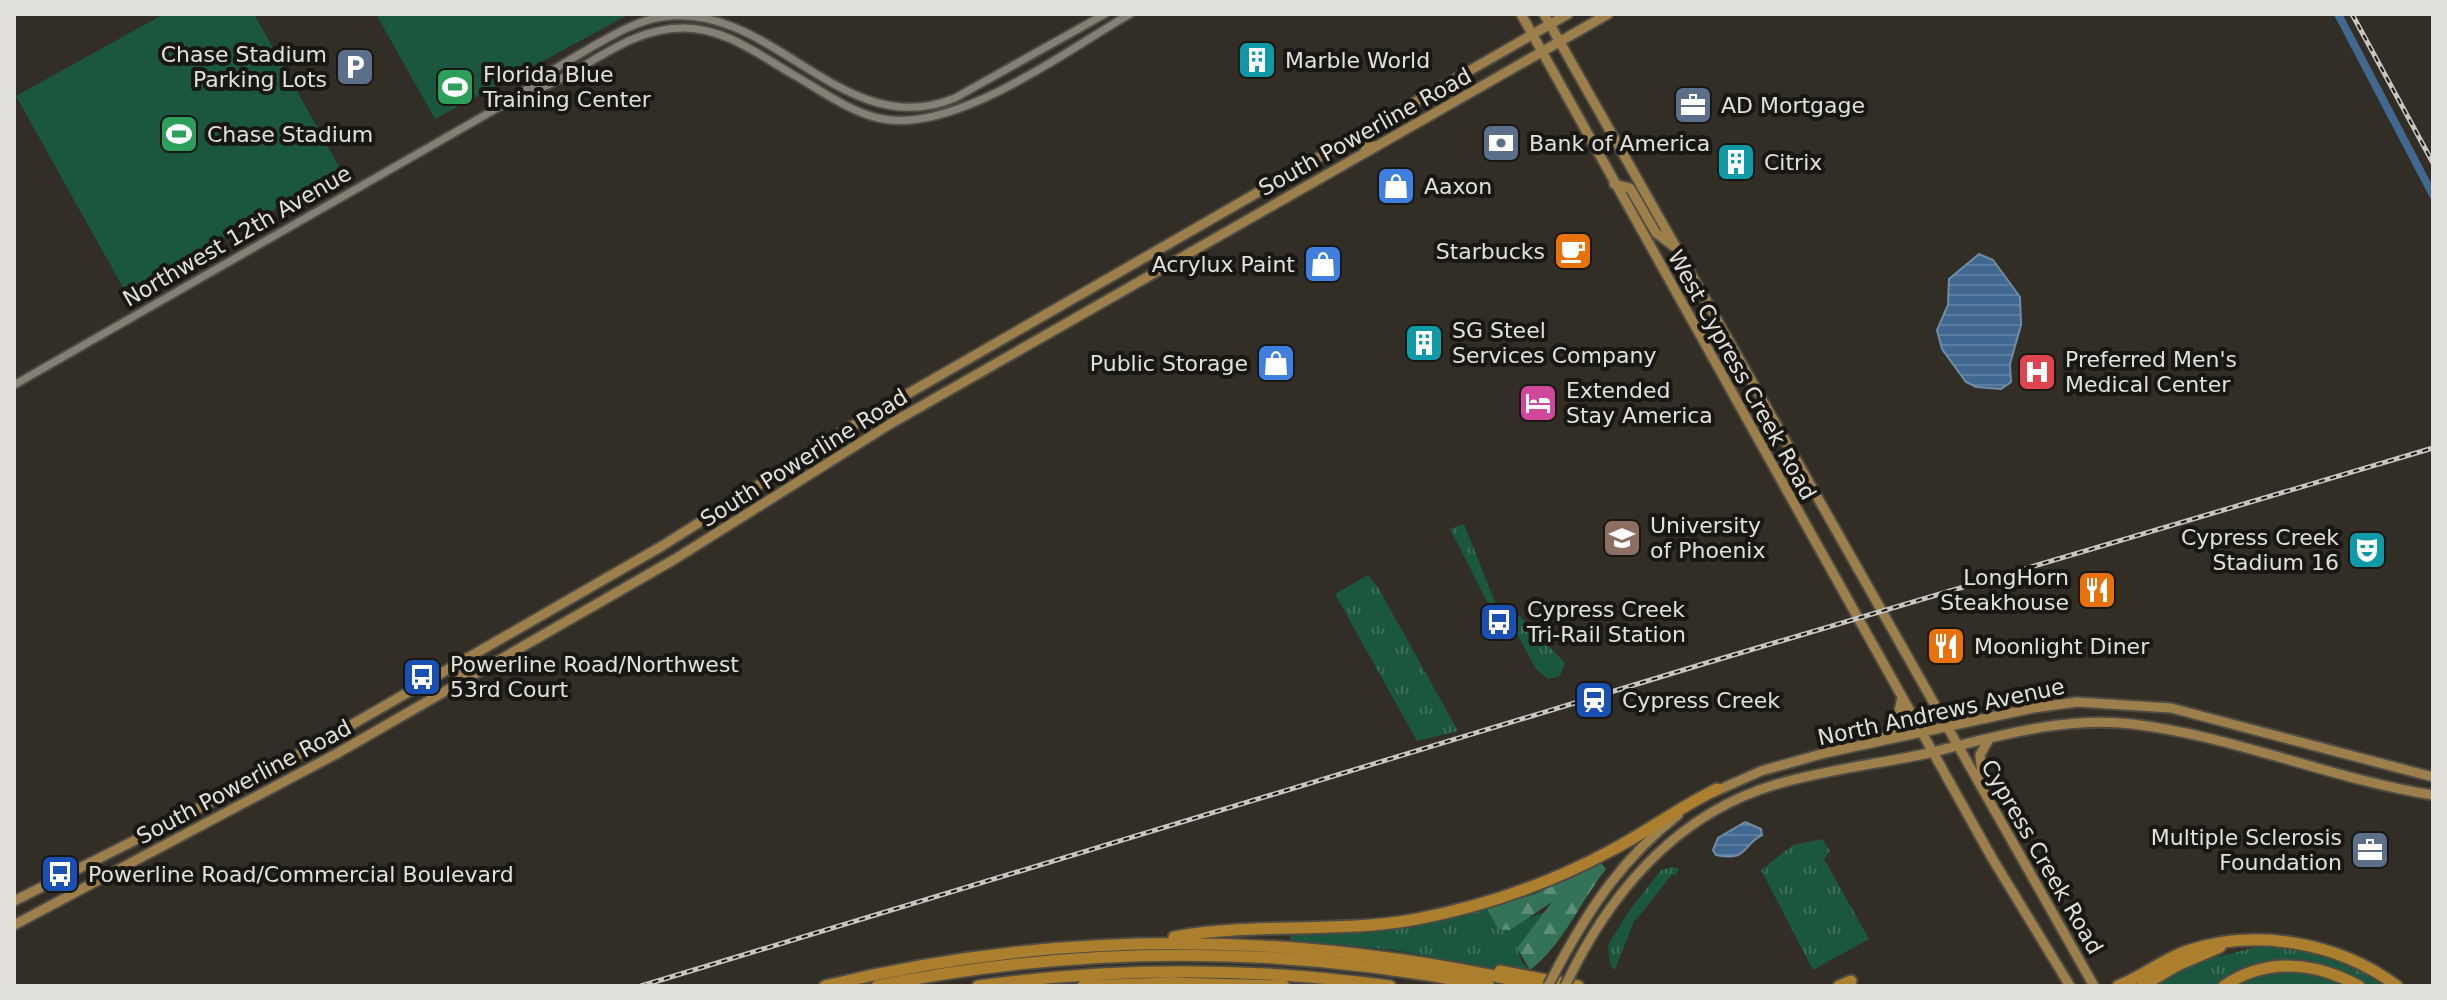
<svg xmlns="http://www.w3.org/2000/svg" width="2447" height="1000" font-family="'DejaVu Sans',sans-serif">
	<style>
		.grass { fill: url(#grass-tufts) }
		.forest { fill: url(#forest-firs) }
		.pitch { fill: #1b563f }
		.water { fill: url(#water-rules); stroke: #718ca6; stroke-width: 2 }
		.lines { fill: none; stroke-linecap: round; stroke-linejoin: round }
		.canal { stroke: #406890; stroke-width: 8 }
		.minor-casing { stroke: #4e4b43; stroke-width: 11 }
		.major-casing { stroke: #4e4b43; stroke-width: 13 }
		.highway-casing { stroke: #4e4b43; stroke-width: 15 }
		.minor { stroke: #858076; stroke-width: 7 }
		.major { stroke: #9c7f4b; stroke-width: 9 }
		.highway { stroke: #ac7f2f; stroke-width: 11 }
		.rail-casing { stroke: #c7c5bf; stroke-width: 5 }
		.rail { stroke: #181713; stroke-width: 2; stroke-dasharray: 6; stroke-linecap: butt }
		.major-bridge-casing { stroke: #4e4b43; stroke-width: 13; stroke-linecap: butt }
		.major-bridge { stroke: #9c7f4b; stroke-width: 9 }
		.labels { text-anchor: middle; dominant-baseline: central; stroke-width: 8; stroke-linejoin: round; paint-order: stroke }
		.poi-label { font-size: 22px; fill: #e2e0da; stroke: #181713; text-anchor: start }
		.street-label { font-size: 22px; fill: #e2e0da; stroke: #181713 }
	</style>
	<defs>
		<pattern id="grass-tufts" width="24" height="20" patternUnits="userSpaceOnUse" patternTransform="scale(2)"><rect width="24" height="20" fill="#1b563f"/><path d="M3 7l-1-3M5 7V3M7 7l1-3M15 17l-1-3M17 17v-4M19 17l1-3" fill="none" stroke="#3c6e5a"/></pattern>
		<pattern id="forest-firs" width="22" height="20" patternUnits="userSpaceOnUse" patternTransform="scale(2)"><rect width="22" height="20" fill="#347358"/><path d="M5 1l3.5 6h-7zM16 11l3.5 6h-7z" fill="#5b8d77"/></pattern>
		<pattern id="water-rules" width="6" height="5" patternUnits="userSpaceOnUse" patternTransform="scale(2)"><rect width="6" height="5" fill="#406890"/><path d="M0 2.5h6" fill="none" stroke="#5b7d9f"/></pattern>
	</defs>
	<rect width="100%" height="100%" fill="#322e26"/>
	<path class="grass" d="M 1464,524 L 1499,612 L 1494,615 L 1450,529 Z
		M 1368,575 L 1379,589 L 1458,731 L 1417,741 L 1335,594 Z
		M 1520,616 L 1565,663 L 1560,676 L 1548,679 L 1536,669 L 1508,617 Z
		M 1822,839 L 1830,851 L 1824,859 L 1869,939 L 1813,970 L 1761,870 L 1793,845 Z
		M 1673,867 L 1679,869 L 1676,875 L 1671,875 C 1666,882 1640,917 1634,921 L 1615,970 L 1610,965 L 1608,945 L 1629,911 L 1661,870 Z
		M 1487,908 L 1498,929 L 1545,912 L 1517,948 L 1522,962 L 1536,976 L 1394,950 L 1290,940 L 1290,935 L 1411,926 Z
		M 2257,947 C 2306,946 2347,960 2388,986 L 2367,986 L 2311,963 L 2225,981 L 2218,986 L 2153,986 L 2200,961 Z
		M 2270,970 L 2314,972 L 2350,986 L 2231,986 Z"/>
	<path class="forest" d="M 1601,863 L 1606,869 C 1580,902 1563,945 1530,970 L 1517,948 L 1552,902 L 1510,930 L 1498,929 L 1487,908 L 1535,894 Z"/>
	<path class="pitch" d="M 164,14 L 254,14 L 342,172 L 126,293 L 16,96 Z
		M 376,14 L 630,14 L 435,119 Z"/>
	<path class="water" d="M 1979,254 L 1993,260 L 2020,297 L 2021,325 L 2010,364 L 2011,382 L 2001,389 L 1976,387 L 1966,382 L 1942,349 L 1937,330 L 1948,305 L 1949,279 Z
		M 1745,822 L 1761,829 L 1762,835 C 1742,845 1748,862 1716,855 L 1713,850 L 1718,838 Z"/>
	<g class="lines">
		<path class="canal" d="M 2338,14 L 2433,195"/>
		<defs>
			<path id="minor" d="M 522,95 C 578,79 623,28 682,28 C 723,27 758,54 792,74 C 819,89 848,111 878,118 C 953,136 1065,51 1130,14
				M 14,385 L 520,95 C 541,75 565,63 590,48 C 613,35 636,21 662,17 C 772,0 843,145 955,98 L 1105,14"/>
			<path id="major" d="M 1521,14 L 1992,858 L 2070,986
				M 1544,14 L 2094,986
				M 1365,151 L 1378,124
				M 1614,184 L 1630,188 L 1656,233 L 1676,248
				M 459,683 L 469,657
				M 1882,739 L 1896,726 L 1902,697
				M 1983,785 L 1980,755 L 1989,739
				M 1714,792 L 1761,771 L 1825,753 L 2033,708 L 2077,702 L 2171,708 L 2433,777
				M 14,901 L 227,794 L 346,728 L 662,546 L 857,423 L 1568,14
				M 14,925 L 336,754 L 675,559 L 890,424 L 1608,14
				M 1559,965 C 1591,906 1624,857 1678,815
				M 1574,968 C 1617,885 1681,813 1774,785 C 1824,770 1878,764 1929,753 C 1995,737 2063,716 2132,724 C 2234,736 2331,779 2433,795"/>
			<path id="highway" d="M 1174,937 C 1252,922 1337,934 1417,919 C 1485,906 1551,883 1612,850 C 1648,831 1680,807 1717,789
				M 1500,971 L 1578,986
				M 825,986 C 1061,928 1304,931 1540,986
				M 877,986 C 1080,945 1285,945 1489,986
				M 978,986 C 1114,967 1253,967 1390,986
				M 1083,986 L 1170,983 L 1284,986
				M 1839,986 L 1851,981
				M 2118,986 C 2141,977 2161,961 2184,952 C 2254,927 2338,942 2397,986
				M 2142,986 L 2178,965 L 2220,947
				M 2224,986 C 2267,957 2315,962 2359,986"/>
		</defs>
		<use href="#minor" class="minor-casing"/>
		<use href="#major" class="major-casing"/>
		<use href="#highway" class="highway-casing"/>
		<use href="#minor" class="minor"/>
		<use href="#major" class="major"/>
		<use href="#highway" class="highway"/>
		<defs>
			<path id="rail" d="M 2352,14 L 2433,163
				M 641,986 L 1703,664 L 2433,448"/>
		</defs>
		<use href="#rail" class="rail-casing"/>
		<use href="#rail" class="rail"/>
		<defs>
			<path id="major-bridge" d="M 1548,986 L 1559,965
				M 1565,986 L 1574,968"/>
		</defs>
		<use href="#major-bridge" class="major-bridge-casing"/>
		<use href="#major-bridge" class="major-bridge"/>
	</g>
	<defs>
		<symbol id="building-square" viewBox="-11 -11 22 22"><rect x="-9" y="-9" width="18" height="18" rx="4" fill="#0f9aa8" stroke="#181713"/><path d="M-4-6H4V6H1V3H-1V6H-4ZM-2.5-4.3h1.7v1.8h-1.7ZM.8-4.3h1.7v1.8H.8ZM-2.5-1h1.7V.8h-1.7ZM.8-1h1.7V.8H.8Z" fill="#fff"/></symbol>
		<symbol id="parking-square" viewBox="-11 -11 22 22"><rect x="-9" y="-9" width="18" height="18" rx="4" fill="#5c6f8a" stroke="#181713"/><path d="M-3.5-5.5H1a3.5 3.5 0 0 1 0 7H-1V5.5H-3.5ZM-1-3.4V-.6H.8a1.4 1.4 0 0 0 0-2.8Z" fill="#fff"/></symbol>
		<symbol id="stadium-square" viewBox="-11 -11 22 22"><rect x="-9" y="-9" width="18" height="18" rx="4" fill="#2e9e5b" stroke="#181713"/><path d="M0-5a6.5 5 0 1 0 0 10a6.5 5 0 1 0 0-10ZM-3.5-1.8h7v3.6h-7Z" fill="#fff"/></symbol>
		<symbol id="office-square" viewBox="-11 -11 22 22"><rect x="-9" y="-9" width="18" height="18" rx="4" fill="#5c6f8a" stroke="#181713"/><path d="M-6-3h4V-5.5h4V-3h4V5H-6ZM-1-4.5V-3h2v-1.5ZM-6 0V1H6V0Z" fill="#fff"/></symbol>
		<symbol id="bank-square" viewBox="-11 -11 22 22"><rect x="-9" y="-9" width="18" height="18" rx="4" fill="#5c6f8a" stroke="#181713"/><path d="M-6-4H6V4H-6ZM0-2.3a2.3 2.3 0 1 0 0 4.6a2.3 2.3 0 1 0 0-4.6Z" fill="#fff"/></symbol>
		<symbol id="shop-square" viewBox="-11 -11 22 22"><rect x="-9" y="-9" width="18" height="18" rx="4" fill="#3f7fe0" stroke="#181713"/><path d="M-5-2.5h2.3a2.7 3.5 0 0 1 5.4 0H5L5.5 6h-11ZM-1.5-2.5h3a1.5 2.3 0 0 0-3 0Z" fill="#fff"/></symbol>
		<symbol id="cafe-square" viewBox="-11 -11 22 22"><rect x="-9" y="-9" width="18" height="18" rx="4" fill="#e8710a" stroke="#181713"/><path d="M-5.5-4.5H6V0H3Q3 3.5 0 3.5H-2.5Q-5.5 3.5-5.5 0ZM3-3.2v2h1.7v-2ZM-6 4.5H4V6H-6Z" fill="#fff"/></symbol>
		<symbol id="hospital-square" viewBox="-11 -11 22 22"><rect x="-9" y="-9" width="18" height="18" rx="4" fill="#e0444e" stroke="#181713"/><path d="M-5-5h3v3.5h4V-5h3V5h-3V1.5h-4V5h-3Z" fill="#fff"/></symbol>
		<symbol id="hotel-square" viewBox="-11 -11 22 22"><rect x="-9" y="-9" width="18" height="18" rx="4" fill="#d1479c" stroke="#181713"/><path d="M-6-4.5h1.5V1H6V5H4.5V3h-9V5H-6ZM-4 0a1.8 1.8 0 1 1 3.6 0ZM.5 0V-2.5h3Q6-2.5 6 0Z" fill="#fff"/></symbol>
		<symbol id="university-square" viewBox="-11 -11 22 22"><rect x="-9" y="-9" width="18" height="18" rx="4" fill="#8d6e63" stroke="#181713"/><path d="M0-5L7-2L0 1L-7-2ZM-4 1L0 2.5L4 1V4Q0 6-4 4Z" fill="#fff"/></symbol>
		<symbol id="theatre-square" viewBox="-11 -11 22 22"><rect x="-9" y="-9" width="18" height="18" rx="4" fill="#0f9aa8" stroke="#181713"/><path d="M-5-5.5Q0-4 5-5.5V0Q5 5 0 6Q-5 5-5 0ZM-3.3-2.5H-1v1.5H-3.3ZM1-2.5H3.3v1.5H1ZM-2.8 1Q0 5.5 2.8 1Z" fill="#fff"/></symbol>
		<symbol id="restaurant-square" viewBox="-11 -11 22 22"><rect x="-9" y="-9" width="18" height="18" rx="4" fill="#e8710a" stroke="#181713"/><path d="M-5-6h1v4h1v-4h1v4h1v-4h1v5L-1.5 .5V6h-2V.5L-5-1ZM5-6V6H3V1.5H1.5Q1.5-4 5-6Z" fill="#fff"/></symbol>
		<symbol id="bus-square" viewBox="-11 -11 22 22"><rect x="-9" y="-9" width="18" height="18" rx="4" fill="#1a4fb4" stroke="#181713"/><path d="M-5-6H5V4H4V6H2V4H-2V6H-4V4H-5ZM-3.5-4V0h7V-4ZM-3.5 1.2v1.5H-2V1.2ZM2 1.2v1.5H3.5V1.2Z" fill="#fff"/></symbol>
		<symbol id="station-square" viewBox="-11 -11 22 22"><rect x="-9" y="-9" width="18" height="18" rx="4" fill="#1a4fb4" stroke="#181713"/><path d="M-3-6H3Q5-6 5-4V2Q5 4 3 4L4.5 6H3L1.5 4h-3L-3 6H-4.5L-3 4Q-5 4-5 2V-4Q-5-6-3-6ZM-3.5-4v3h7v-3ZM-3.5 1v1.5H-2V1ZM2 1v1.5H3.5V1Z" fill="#fff"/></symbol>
	</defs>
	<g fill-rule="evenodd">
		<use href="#building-square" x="1235" y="38" width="44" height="44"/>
		<use href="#parking-square" x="333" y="45" width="44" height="44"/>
		<use href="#stadium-square" x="433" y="65" width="44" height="44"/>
		<use href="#office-square" x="1671" y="83" width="44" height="44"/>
		<use href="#stadium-square" x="157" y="112" width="44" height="44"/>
		<use href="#bank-square" x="1479" y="121" width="44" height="44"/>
		<use href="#building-square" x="1714" y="140" width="44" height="44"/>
		<use href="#shop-square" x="1374" y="164" width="44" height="44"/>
		<use href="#cafe-square" x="1551" y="229" width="44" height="44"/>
		<use href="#shop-square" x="1301" y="242" width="44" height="44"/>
		<use href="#building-square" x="1402" y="321" width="44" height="44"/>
		<use href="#shop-square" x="1254" y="341" width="44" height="44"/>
		<use href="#hospital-square" x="2015" y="350" width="44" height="44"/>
		<use href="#hotel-square" x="1516" y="381" width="44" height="44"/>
		<use href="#university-square" x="1600" y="516" width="44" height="44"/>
		<use href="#theatre-square" x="2345" y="528" width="44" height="44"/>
		<use href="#restaurant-square" x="2075" y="568" width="44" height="44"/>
		<use href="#bus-square" x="1477" y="600" width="44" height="44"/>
		<use href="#restaurant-square" x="1924" y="624" width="44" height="44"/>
		<use href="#bus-square" x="400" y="655" width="44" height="44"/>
		<use href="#station-square" x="1572" y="678" width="44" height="44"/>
		<use href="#office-square" x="2348" y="828" width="44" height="44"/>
		<use href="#bus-square" x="38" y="852" width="44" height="44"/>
	</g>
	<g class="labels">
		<g class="poi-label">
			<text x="327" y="54" text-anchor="end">Chase Stadium<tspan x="327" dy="25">Parking Lots</tspan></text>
			<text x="1285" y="60">Marble World</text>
			<text x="483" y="74">Florida Blue<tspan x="483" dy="25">Training Center</tspan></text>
			<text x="1721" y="105">AD Mortgage</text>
			<text x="207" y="134">Chase Stadium</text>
			<text x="1529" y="143">Bank of America</text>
			<text x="1764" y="162">Citrix</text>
			<text x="1424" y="186">Aaxon</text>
			<text x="1545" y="251" text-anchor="end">Starbucks</text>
			<text x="1295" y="264" text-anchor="end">Acrylux Paint</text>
			<text x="1452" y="330">SG Steel<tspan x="1452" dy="25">Services Company</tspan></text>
			<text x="2065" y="359">Preferred Men's<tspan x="2065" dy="25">Medical Center</tspan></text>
			<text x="1248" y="363" text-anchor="end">Public Storage</text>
			<text x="1566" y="390">Extended<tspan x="1566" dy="25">Stay America</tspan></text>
			<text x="1650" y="525">University<tspan x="1650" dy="25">of Phoenix</tspan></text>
			<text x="2339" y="537" text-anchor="end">Cypress Creek<tspan x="2339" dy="25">Stadium 16</tspan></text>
			<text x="2069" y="577" text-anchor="end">LongHorn<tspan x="2069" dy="25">Steakhouse</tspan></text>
			<text x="1527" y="609">Cypress Creek<tspan x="1527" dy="25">Tri-Rail Station</tspan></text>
			<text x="1974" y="646">Moonlight Diner</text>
			<text x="450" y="664">Powerline Road/Northwest<tspan x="450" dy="25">53rd Court</tspan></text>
			<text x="1622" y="700">Cypress Creek</text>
			<text x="2342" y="837" text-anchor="end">Multiple Sclerosis<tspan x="2342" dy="25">Foundation</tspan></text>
			<text x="88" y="874">Powerline Road/Commercial Boulevard</text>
		</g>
		<g class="street-label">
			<text transform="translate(1365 132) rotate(-29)">South Powerline Road</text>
			<text transform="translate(237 236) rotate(-30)">Northwest 12th Avenue</text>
			<text transform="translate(1742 375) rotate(61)">West Cypress Creek Road</text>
			<text transform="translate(804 458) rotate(-32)">South Powerline Road</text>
			<text transform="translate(1941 712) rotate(-12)">North Andrews Avenue</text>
			<text transform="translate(244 782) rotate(-28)">South Powerline Road</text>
			<text transform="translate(2042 857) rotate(60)">Cypress Creek Road</text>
		</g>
	</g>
	<rect width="2447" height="1000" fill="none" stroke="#e2e0da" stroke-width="32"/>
</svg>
